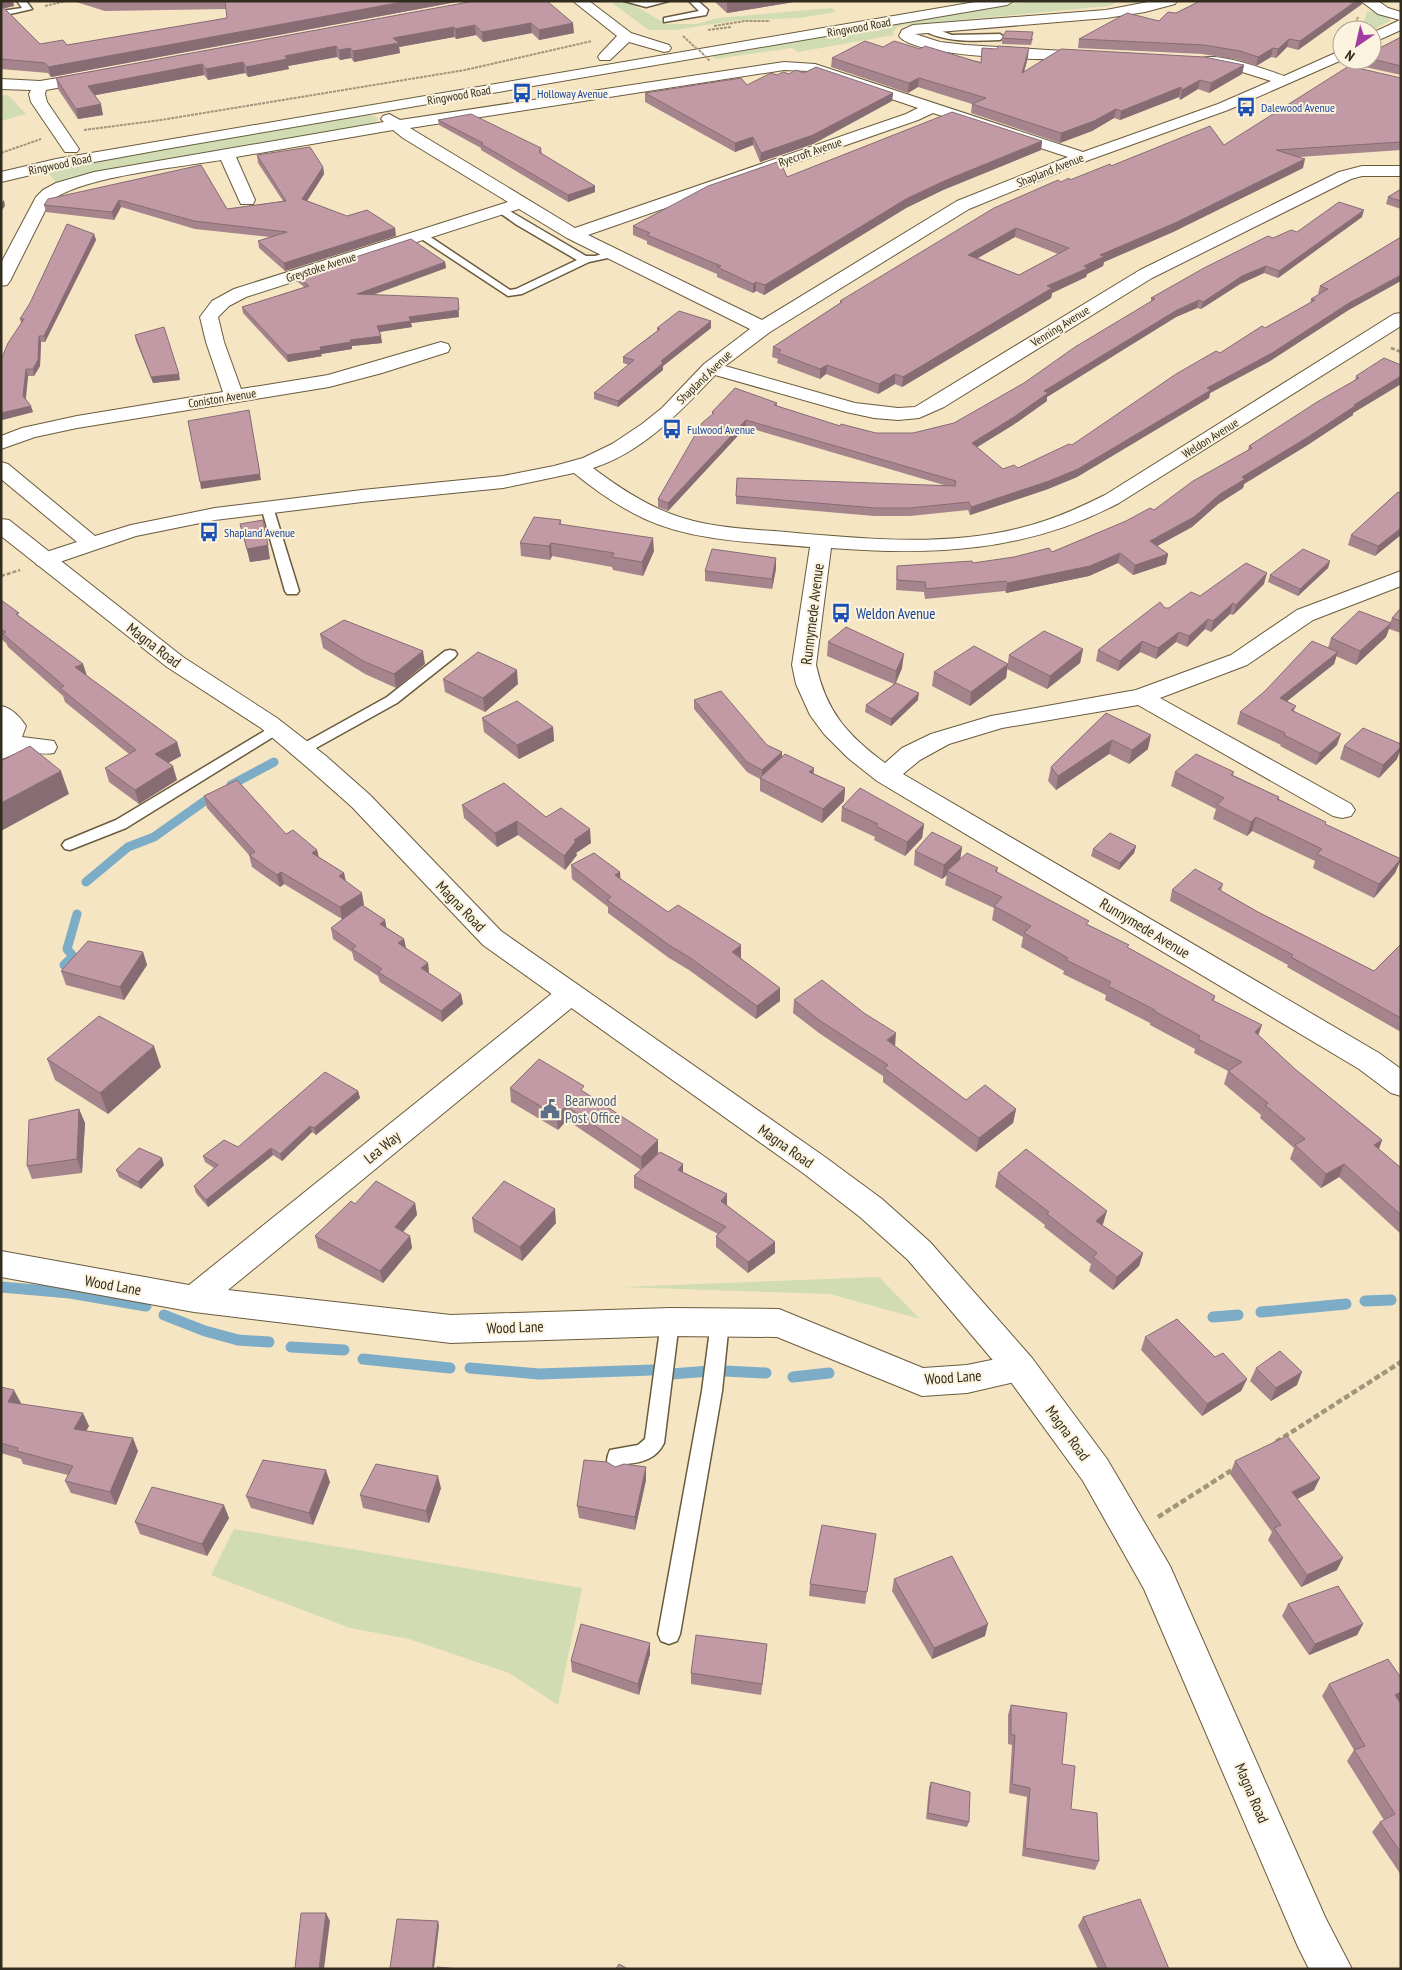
<svg xmlns="http://www.w3.org/2000/svg" width="1402" height="1970" font-family="'PT Sans Narrow',sans-serif">
	<style>
		.green { fill: #d1dcb4 }
		.lines { fill: none; stroke-linecap: round; stroke-linejoin: round }
		.stream-far1 { stroke: #7cacc6; stroke-width: 9 }
		.stream { stroke: #7cacc6; stroke-width: 11 }
		.lane-casing { stroke: #695b3d; stroke-width: 3 }
		.street-casing { stroke: #695b3d; stroke-width: 2 }
		.primary-casing { stroke: #695b3d; stroke-width: 2 }
		.highway-casing { stroke: #695b3d; stroke-width: 2 }
		.path-far2 { stroke: #a1957b; stroke-width: 2; stroke-dasharray: 3 1; stroke-linecap: butt }
		.path-far1 { stroke: #a1957b; stroke-width: 2.5; stroke-dasharray: 4 2; stroke-linecap: butt }
		.path { stroke: #a1957b; stroke-width: 4.5; stroke-dasharray: 6 3; stroke-linecap: butt }
		.lane { fill: #fff; fill-rule: evenodd }
		.street { fill: #fff; fill-rule: evenodd }
		.primary { fill: #fff; fill-rule: evenodd }
		.highway { fill: #fff; fill-rule: evenodd }
		.path-bridge { stroke: #a1957b; stroke-width: 2; stroke-dasharray: 3 1; stroke-linecap: butt }
		.wall { fill: #a6848e; fill-rule: evenodd }
		.shaded-wall { fill: #876c74 }
		.building { fill: #c19aa5; stroke: #876c74; fill-rule: evenodd }
		.labels { text-anchor: middle; dominant-baseline: central; stroke-width: 4; stroke-linejoin: round; paint-order: stroke }
		.far-street-label { font-size: 12px; fill: #322c1e; stroke: #fcf3de }
		.far-transit-label { font-size: 12px; fill: #164399; stroke: #fcf3de; text-anchor: start }
		.transit-label { font-size: 15px; fill: #164399; stroke: #fcf3de; text-anchor: start }
		.street-label { font-size: 15px; fill: #322c1e; stroke: #fcf3de }
		.service-label { font-size: 15px; fill: #4e5e75; stroke: #fcf3de; text-anchor: start }
	</style>
	<rect width="100%" height="100%" fill="#f5e5c2"/>
	<path class="green" d="M 609,1 L 627,1 L 666,24 L 697,24 L 718,18 L 831,8 L 836,12 L 799,18 L 739,20 L 675,30 L 649,30 Z
		M 1031,1 L 1116,1 L 1116,3 L 1109,6 L 905,25 L 897,27 L 893,32 L 894,35 L 798,52 L 792,48 L 715,59 L 713,56 Z
		M 1375,11 L 1389,17 L 1390,21 L 1372,30 L 1362,28 L 1367,12 Z
		M 6,95 L 9,96 L 26,114 L 1,121 L 1,96 Z
		M 367,115 L 375,116 L 378,119 L 376,123 L 368,126 L 176,158 L 57,184 L 47,171 L 162,148 Z
		M 879,1277 L 920,1319 L 830,1294 L 620,1287 Z
		M 234,1529 L 582,1588 L 558,1705 L 509,1673 L 409,1639 L 350,1628 L 211,1575 Z"/>
	<g class="lines">
		<path class="stream-far1" d="M 231,785 L 274,762
			M 86,882 L 128,847 L 154,837 L 209,798
			M 64,965 L 73,956 L 67,949 L 77,914"/>
		<path class="stream" d="M 1,1287 L 70,1293 L 146,1306
			M 1365,1301 L 1391,1300
			M 1261,1312 L 1346,1304
			M 164,1315 L 205,1331 L 238,1340 L 269,1342
			M 1213,1317 L 1238,1315
			M 291,1347 L 344,1350
			M 363,1359 L 450,1368
			M 470,1368 L 539,1374 L 652,1370
			M 725,1371 L 766,1373
			M 671,1374 L 710,1371
			M 793,1377 L 829,1373"/>
		<defs>
			<path id="lane" d="M 17,1 L 26,1 L 32,9 L 1,16 L 1,11 L 22,8 Z
				M 624,1 L 669,1 L 646,7 Z
				M 689,1 L 698,1 L 708,10 L 706,15 L 664,22 L 664,18 L 699,11 Z
				M 925,25 L 952,35 L 1000,34 L 1004,37 L 1000,40 C 972,41 947,43 922,30 L 922,26 Z
				M 501,206 L 586,256 L 595,256 L 613,251 L 618,254 L 617,256 L 589,262 L 522,294 L 508,296 L 417,236 L 418,234 L 426,234 L 510,290 L 516,289 L 577,260 L 517,225 L 497,211 L 497,207 Z
				M 267,503 L 273,507 L 299,591 L 297,594 L 287,594 L 285,591 L 261,507 Z
				M 450,650 L 455,651 L 457,654 L 455,657 L 397,703 L 307,753 L 297,753 L 295,750 L 297,747 L 387,697 L 445,651 Z
				M 276,724 L 281,726 L 283,729 L 281,732 L 126,828 L 70,850 L 65,849 L 62,845 L 65,841 L 116,820 Z
				M 670,1314 L 677,1316 L 679,1322 L 664,1443 C 656,1459 643,1462 627,1464 L 624,1475 L 617,1478 L 610,1475 C 606,1467 606,1458 610,1450 L 638,1445 L 645,1439 L 661,1322 L 663,1316 Z
				M 720,1314 L 727,1316 L 729,1322 L 722,1391 L 680,1634 L 677,1641 L 669,1644 L 661,1641 L 658,1634 L 702,1391 L 711,1322 L 713,1316 Z"/>
			<path id="street" d="M 573,1 L 589,1 L 631,33 L 669,45 L 671,48 L 669,51 L 664,52 L 629,42 L 610,60 L 600,60 L 598,57 L 600,54 L 617,36 Z
				M 1153,1 L 1177,1 L 1175,4 L 1145,12 L 1106,18 L 915,34 L 940,42 L 966,45 L 1097,53 L 1099,56 L 1097,59 L 1092,60 C 1060,60 915,59 899,36 L 902,30 L 913,25 L 1106,10 Z
				M 1361,1 L 1378,1 L 1388,8 L 1401,12 L 1401,30 L 1372,43 L 1372,33 L 1400,20 L 1378,14 Z
				M 1342,50 L 1342,60 L 1228,110 L 1089,160 L 969,209 L 770,332 L 725,366 L 855,403 L 898,408 L 915,407 L 1140,270 L 1339,172 L 1362,166 L 1401,166 L 1401,176 L 1362,176 L 1351,179 L 1152,278 L 944,407 L 919,418 L 898,420 L 874,418 L 846,412 L 715,375 C 680,412 643,452 593,468 C 617,486 642,503 671,514 C 707,528 748,529 786,532 C 863,539 945,547 1020,528 C 1050,521 1077,509 1105,495 L 1394,314 L 1401,313 L 1401,326 L 1119,503 C 1027,552 933,556 831,548 L 816,665 C 826,711 847,735 885,763 L 902,748 L 931,734 L 991,716 L 1136,690 L 1231,655 L 1297,610 L 1401,571 L 1401,586 L 1313,620 L 1247,665 L 1160,698 L 1351,804 L 1355,810 L 1351,816 L 1342,818 L 1333,816 L 1138,705 L 1002,728 L 949,744 L 920,760 L 903,774 L 1379,1053 L 1401,1069 L 1401,1096 L 1391,1093 L 1359,1069 L 877,781 L 848,758 L 824,734 L 810,715 L 796,684 L 792,665 L 810,547 C 754,542 696,542 645,519 C 619,507 596,491 574,473 L 503,488 L 362,502 L 215,520 L 136,536 L 45,567 L 37,565 L 34,560 L 37,555 L 77,542 L 1,479 L 1,462 L 8,464 L 95,536 L 131,525 L 215,508 L 362,490 L 503,476 L 554,466 L 583,458 L 612,444 L 642,424 L 662,408 L 704,364 L 750,329 L 567,238 L 519,209 L 246,297 L 229,306 L 218,317 L 224,342 L 241,389 L 328,375 L 441,342 L 448,344 L 450,348 L 448,352 L 382,373 L 329,387 L 77,428 L 35,437 L 1,449 L 1,436 L 22,428 L 77,416 L 223,392 L 206,342 L 200,317 L 212,301 L 234,289 L 508,202 L 403,138 L 393,130 L 236,157 L 255,200 L 253,204 L 241,204 L 239,200 L 221,160 C 182,167 75,177 49,203 L 10,281 L 7,285 L 1,286 L 1,263 L 36,197 L 43,190 L 56,183 L 94,172 L 384,122 L 381,119 L 383,116 L 389,114 L 400,120 L 784,62 L 815,64 L 1083,152 L 1218,104 L 1271,81 L 1236,70 L 1202,64 L 1200,61 L 1202,58 C 1222,53 1264,69 1284,76 ZM 784,70 L 809,71 L 918,108 L 906,114 L 575,228 L 410,128 ZM 933,113 L 1068,157 L 957,201 L 762,320 L 588,235 L 918,120 Z
				M 94,72 L 99,74 L 102,77 L 99,80 L 46,90 L 45,94 L 47,102 L 79,149 L 77,152 L 65,152 L 31,102 L 29,94 L 31,90 L 1,89 L 1,79 L 40,81 Z
				M 1,706 C 12,708 20,717 26,726 L 22,737 L 54,741 L 57,747 L 54,753 C 43,755 35,752 25,752 C 16,752 9,757 1,759 Z
				M 570,984 L 580,987 L 584,994 L 580,1001 L 228,1290 L 451,1315 L 670,1308 L 779,1309 L 923,1368 L 967,1365 L 1020,1354 L 1032,1358 L 1036,1368 L 1032,1378 L 967,1393 L 922,1396 L 777,1337 L 670,1336 L 451,1343 L 194,1312 L 1,1277 L 1,1251 L 189,1285 L 560,987 Z"/>
			<path id="primary" d="M 1,519 L 9,520 L 183,657 L 277,718 L 326,756 L 370,795 L 501,931 L 825,1157 L 882,1199 L 930,1242 L 1032,1358 L 1107,1459 L 1170,1566 L 1326,1919 L 1352,1969 L 1309,1969 L 1298,1947 L 1144,1589 L 1083,1481 L 1008,1378 L 908,1260 L 860,1217 L 803,1173 L 483,945 L 352,807 L 308,768 L 261,728 L 167,667 L 1,536 Z"/>
			<path id="highway" d="M 981,1 L 1014,1 L 1007,5 L 171,148 L 56,169 L 1,182 L 1,172 L 56,159 Z"/>
		</defs>
		<use href="#lane" class="lane-casing"/>
		<use href="#street" class="street-casing"/>
		<use href="#primary" class="primary-casing"/>
		<use href="#highway" class="highway-casing"/>
		<path class="path-far2" d="M 45,6 L 66,1
			M 714,26 L 745,21 L 770,21
			M 708,30 L 731,27
			M 1353,30 L 1358,17
			M 84,130 L 161,120 L 465,70 L 592,41
			M 1,153 L 41,139"/>
		<path class="path-far1" d="M 1391,348 L 1401,352
			M 1,576 L 20,570"/>
		<path class="path" d="M 1276,1442 L 1401,1362
			M 1158,1517 L 1235,1468"/>
		<use href="#lane" class="lane"/>
		<use href="#street" class="street"/>
		<use href="#primary" class="primary"/>
		<use href="#highway" class="highway"/>
		<path class="path-bridge" d="M 683,36 L 697,49
			M 699,50 L 710,61"/>
	</g>
	<path class="wall" d="M 1,1 L 14,6 L 4,8 L 40,44 L 67,45 L 227,18 L 226,9 L 105,11 L 73,1 L 462,1 L 51,77 L 48,73 L 1,69 Z
		M 474,1 L 574,33 L 539,40 L 532,33 L 483,42 L 476,35 L 456,39 L 454,37 L 399,47 L 400,53 L 354,62 L 351,58 L 340,60 L 337,57 L 288,66 L 289,69 L 248,77 L 245,73 L 208,80 L 204,75 L 95,95 L 103,115 L 78,119 L 58,89 L 56,78 Z
		M 714,1 L 800,1 L 727,13 Z
		M 1200,1 L 1363,1 L 1362,4 L 1298,50 L 1287,47 L 1276,58 L 1271,57 L 1256,66 L 1239,60 L 1202,54 L 1078,48 L 1079,39 L 1159,21 Z
		M 1401,37 L 1401,75 L 1361,66 L 1362,60 L 1372,60 L 1372,52 Z
		M 1002,38 L 1033,38 L 1031,45 L 1002,44 Z
		M 883,47 L 920,49 L 981,62 L 982,48 L 1028,57 L 1024,72 L 1244,65 L 1242,74 L 1209,93 L 1198,89 L 1180,100 L 1179,97 L 1120,120 L 1114,118 L 1092,131 L 1060,143 L 971,113 L 972,104 L 918,87 L 908,93 L 831,67 L 832,58 Z
		M 804,73 L 893,93 L 892,101 L 813,144 L 760,162 L 753,145 L 735,152 L 645,102 L 645,93 L 747,85 L 777,75 Z
		M 1401,78 L 1401,150 L 1299,157 L 1303,168 L 1173,232 L 1104,262 L 1103,266 L 1087,274 L 1086,277 L 1052,293 L 1051,298 L 902,387 L 895,384 L 878,394 L 826,374 L 820,379 L 777,363 L 778,359 L 772,357 L 773,347 L 840,303 L 840,301 L 1061,182 L 1070,180 L 1111,166 L 1224,145 ZM 1015,237 L 1058,254 L 1019,275 L 978,258 Z
		M 438,120 L 541,148 L 542,154 L 595,186 L 595,192 L 568,202 L 481,150 L 481,148 L 439,125 Z
		M 1042,141 L 1041,150 L 943,190 L 906,208 L 764,295 L 756,291 L 753,293 L 717,277 L 717,274 L 647,244 L 647,241 L 633,235 L 633,226 L 787,177 Z
		M 257,155 L 323,167 L 324,174 L 307,201 L 396,236 L 285,271 L 259,248 L 258,241 L 270,237 L 195,229 L 121,207 L 114,220 L 46,212 L 44,205 L 201,165 L 227,209 L 283,201 L 258,163 Z
		M 1401,189 L 1401,209 L 1386,204 L 1388,197 Z
		M 1362,217 L 1278,278 L 1264,273 L 1240,284 L 1201,309 L 1197,308 L 1176,317 L 1047,397 L 1047,401 L 1013,425 L 977,447 L 1003,469 L 1018,468 L 1072,445 L 1220,353 L 1310,303 L 1311,299 L 1320,294 L 1318,294 L 1320,286 L 1401,237 L 1347,311 L 1270,361 L 1210,393 L 1209,398 L 1077,477 L 1048,489 L 970,515 L 968,510 L 910,516 L 874,516 L 736,504 L 736,496 L 944,485 L 746,427 L 668,511 L 658,507 L 658,499 L 712,415 L 712,412 L 777,403 L 777,406 L 840,426 L 876,433 L 913,433 L 954,423 L 1024,383 L 1151,302 L 1151,298 L 1273,238 Z
		M 94,234 L 96,240 L 45,342 L 41,342 L 40,366 L 34,376 L 28,376 L 26,399 L 33,412 L 2,420 L 1,418 L 1,360 L 21,323 L 20,319 Z
		M 445,262 L 446,268 L 373,295 L 459,317 L 411,323 L 412,327 L 380,332 L 382,343 L 352,346 L 352,349 L 321,354 L 322,356 L 288,362 L 243,313 L 242,307 L 304,287 L 298,282 L 297,276 Z
		M 657,328 L 711,328 L 663,366 L 663,370 L 618,407 L 594,399 L 594,393 L 629,365 L 623,363 L 623,357 L 657,331 Z
		M 135,335 L 180,380 L 153,383 L 136,341 Z
		M 1401,365 L 1401,384 L 1353,413 L 1353,415 L 1306,446 L 1244,484 L 1243,488 L 1218,504 L 1192,527 L 1157,546 L 1168,554 L 1166,564 L 1133,575 L 1118,563 L 1089,576 L 1006,593 L 1005,591 L 925,599 L 924,592 L 896,590 L 897,566 L 973,563 L 1052,552 L 1154,510 L 1248,450 L 1249,446 L 1355,380 L 1356,376 Z
		M 1398,492 L 1375,556 L 1348,545 L 1351,535 Z
		M 561,520 L 561,525 L 654,551 L 643,576 L 613,570 L 612,567 L 552,556 L 550,560 L 521,556 L 520,543 Z
		M 240,524 L 270,559 L 250,562 Z
		M 776,558 L 776,569 L 772,589 L 705,581 L 705,571 Z
		M 1330,561 L 1328,568 L 1298,596 L 1268,582 L 1270,575 Z
		M 1264,584 L 1233,615 L 1230,614 L 1211,632 L 1205,629 L 1187,647 L 1176,642 L 1156,659 L 1140,652 L 1118,671 L 1096,661 L 1098,650 L 1165,608 L 1169,608 L 1200,596 Z
		M 1,600 L 20,617 L 83,664 L 87,676 L 177,742 L 181,756 L 168,763 L 177,780 L 139,804 L 109,782 L 105,768 L 129,754 L 65,702 L 63,696 L 8,647 L 6,643 L 1,639 Z
		M 1401,608 L 1401,633 L 1389,629 L 1386,637 L 1356,665 L 1336,656 L 1334,664 L 1287,701 L 1296,706 L 1294,711 L 1337,745 L 1316,765 L 1280,746 L 1281,745 L 1237,724 L 1240,712 L 1328,648 L 1331,638 L 1390,623 L 1392,618 Z
		M 320,634 L 425,664 L 396,688 L 365,674 L 323,648 Z
		M 828,642 L 902,668 L 895,684 L 918,700 L 891,726 L 865,712 L 866,705 L 894,684 L 827,656 Z
		M 1083,649 L 1080,663 L 1047,689 L 1007,669 L 1009,655 Z
		M 1008,664 L 1006,678 L 970,706 L 932,686 L 934,672 Z
		M 443,679 L 518,684 L 485,712 L 445,692 Z
		M 694,700 L 767,745 L 782,752 L 782,757 L 813,773 L 845,788 L 844,801 L 822,823 L 760,791 L 760,779 L 747,772 L 694,709 Z
		M 1106,713 L 1148,749 L 1129,764 L 1109,754 L 1056,790 L 1048,781 L 1051,767 Z
		M 482,718 L 553,727 L 554,741 L 519,759 L 484,732 Z
		M 1344,746 L 1397,759 L 1379,778 L 1340,759 Z
		M 1175,772 L 1234,772 L 1233,775 L 1279,797 L 1279,799 L 1325,824 L 1401,859 L 1395,873 L 1374,898 L 1313,868 L 1315,861 L 1252,831 L 1247,836 L 1213,819 L 1216,809 L 1171,786 Z
		M 204,796 L 286,834 L 317,850 L 319,857 L 344,873 L 346,881 L 363,905 L 385,920 L 386,927 L 404,939 L 406,948 L 428,963 L 429,974 L 461,994 L 463,1004 L 442,1022 L 380,982 L 378,976 L 354,960 L 352,952 L 333,939 L 331,928 L 342,919 L 284,884 L 280,887 L 252,867 L 249,855 L 207,808 Z
		M 462,805 L 546,817 L 591,843 L 576,853 L 577,855 L 565,870 L 518,835 L 497,847 L 464,818 Z
		M 842,807 L 924,824 L 922,838 L 905,856 L 874,840 L 875,837 L 841,821 Z
		M 1136,846 L 1134,853 L 1119,870 L 1091,856 L 1093,849 Z
		M 962,847 L 960,859 L 998,868 L 997,872 L 1128,948 L 1215,996 L 1214,1001 L 1258,1035 L 1295,1069 L 1382,1140 L 1379,1149 L 1401,1168 L 1401,1234 L 1339,1177 L 1321,1188 L 1290,1159 L 1294,1148 L 1260,1118 L 1261,1115 L 1224,1084 L 1228,1071 L 1194,1053 L 1195,1049 L 1150,1025 L 1150,1023 L 1105,1000 L 1106,995 L 1063,974 L 1064,971 L 1021,947 L 1023,937 L 992,920 L 994,908 L 945,885 L 947,875 L 942,879 L 914,865 L 915,851 Z
		M 571,865 L 620,872 L 620,879 L 668,912 L 741,958 L 780,1001 L 756,1019 L 689,970 L 669,958 L 608,913 L 608,907 L 572,879 Z
		M 1223,884 L 1221,891 L 1258,912 L 1374,971 L 1401,944 L 1401,1032 L 1287,967 L 1288,965 L 1170,901 L 1172,890 Z
		M 143,952 L 147,965 L 124,1000 L 66,985 L 61,971 Z
		M 794,1000 L 895,1046 L 966,1100 L 1016,1109 L 1013,1123 L 976,1152 L 883,1082 L 883,1076 L 819,1033 L 793,1013 Z
		M 47,1059 L 161,1067 L 108,1114 L 55,1080 Z
		M 510,1088 L 585,1092 L 658,1153 L 683,1164 L 683,1172 L 727,1194 L 727,1206 L 775,1242 L 775,1253 L 748,1273 L 716,1247 L 716,1236 L 718,1234 L 634,1188 L 634,1176 L 641,1170 L 567,1120 L 558,1130 L 511,1102 Z
		M 358,1091 L 360,1098 L 316,1135 L 312,1132 L 282,1161 L 273,1155 L 208,1207 L 196,1193 L 194,1186 L 214,1168 L 205,1162 L 203,1156 L 238,1147 Z
		M 79,1109 L 85,1123 L 82,1173 L 32,1179 L 27,1166 Z
		M 164,1165 L 141,1189 L 119,1177 L 116,1170 Z
		M 998,1173 L 1103,1224 L 1102,1225 L 1143,1253 L 1139,1266 L 1113,1290 L 1089,1271 L 1091,1264 L 1044,1227 L 1045,1225 L 995,1187 Z
		M 415,1203 L 417,1215 L 403,1232 L 410,1236 L 412,1248 L 383,1283 L 318,1248 L 315,1236 L 355,1204 Z
		M 472,1218 L 556,1223 L 522,1261 L 474,1232 Z
		M 1145,1337 L 1215,1357 L 1247,1379 L 1241,1391 L 1202,1416 L 1141,1350 Z
		M 1256,1368 L 1297,1385 L 1271,1401 L 1250,1381 Z
		M 1,1387 L 21,1403 L 21,1404 L 89,1426 L 86,1431 L 138,1451 L 116,1505 L 71,1493 L 65,1481 L 68,1475 L 23,1464 L 21,1459 L 1,1453 Z
		M 1235,1461 L 1314,1490 L 1297,1499 L 1337,1570 L 1301,1587 L 1268,1540 L 1272,1532 L 1230,1474 Z
		M 615,1467 L 646,1467 L 646,1480 L 635,1530 L 579,1518 L 577,1506 Z
		M 330,1482 L 313,1525 L 251,1508 L 246,1496 Z
		M 441,1488 L 429,1523 L 363,1508 L 360,1495 Z
		M 229,1518 L 207,1556 L 140,1534 L 135,1522 Z
		M 876,1534 L 865,1604 L 809,1596 L 810,1584 Z
		M 894,1579 L 985,1636 L 932,1659 L 892,1591 Z
		M 1288,1604 L 1363,1624 L 1357,1635 L 1309,1655 L 1282,1616 Z
		M 650,1643 L 650,1654 L 639,1695 L 572,1672 L 571,1661 Z
		M 766,1655 L 761,1695 L 691,1684 L 691,1673 Z
		M 1401,1678 L 1401,1700 L 1399,1701 L 1401,1704 L 1401,1875 L 1372,1832 L 1380,1822 L 1384,1820 L 1347,1761 L 1354,1750 L 1322,1696 L 1329,1684 Z
		M 1011,1705 L 1062,1764 L 1071,1809 L 1099,1861 L 1095,1870 L 1022,1856 L 1027,1797 L 1009,1793 L 1012,1745 L 1008,1744 L 1008,1715 Z
		M 931,1782 L 969,1822 L 967,1827 L 926,1819 L 929,1787 Z
		M 1083,1917 L 1169,1969 L 1098,1969 L 1078,1926 Z"/>
	<path class="shaded-wall" d="M 1,1 L 13,1 L 14,6 L 1,9 Z
		M 408,1 L 462,1 L 51,77 L 48,67 Z
		M 727,1 L 800,1 L 727,13 Z
		M 1356,1 L 1363,1 L 1362,4 L 1298,50 L 1300,41 Z
		M 531,23 L 532,33 L 483,42 L 482,32 Z
		M 573,23 L 574,33 L 539,40 L 539,30 Z
		M 475,25 L 476,35 L 456,39 L 455,29 Z
		M 454,27 L 454,37 L 399,47 L 400,53 L 354,62 L 353,51 L 393,38 Z
		M 1289,39 L 1287,47 L 1276,58 L 1278,49 Z
		M 336,46 L 337,57 L 288,66 L 289,69 L 248,77 L 246,67 L 285,56 Z
		M 350,48 L 351,58 L 340,60 L 339,50 Z
		M 1029,48 L 1028,57 L 1021,83 L 1022,73 Z
		M 1273,48 L 1271,57 L 1256,66 L 1258,57 Z
		M 243,62 L 245,73 L 208,80 L 206,69 Z
		M 202,64 L 204,75 L 91,96 L 88,86 Z
		M 1244,65 L 1242,74 L 1209,93 L 1211,83 Z
		M 919,78 L 918,87 L 908,93 L 909,83 Z
		M 1200,80 L 1198,89 L 1180,100 L 1182,90 Z
		M 1181,87 L 1179,97 L 1120,120 L 1121,111 Z
		M 893,93 L 892,101 L 813,144 L 760,162 L 761,153 Z
		M 101,104 L 103,115 L 78,119 L 76,109 Z
		M 1116,109 L 1114,118 L 1092,131 L 1060,143 L 1061,133 Z
		M 753,137 L 753,145 L 735,152 L 735,143 Z
		M 1042,141 L 1041,150 L 943,190 L 906,208 L 764,295 L 765,285 L 906,199 L 944,181 Z
		M 1305,159 L 1303,168 L 1173,232 L 1104,262 L 1103,266 L 1087,274 L 1086,277 L 1052,293 L 1051,298 L 902,387 L 903,377 L 1047,286 L 1084,266 L 1100,255 Z
		M 323,167 L 324,174 L 303,207 L 302,199 Z
		M 595,186 L 595,192 L 568,202 L 568,195 Z
		M 4,200 L 5,206 L 1,211 L 1,203 Z
		M 119,200 L 121,207 L 114,220 L 112,212 Z
		M 1364,210 L 1362,217 L 1278,278 L 1279,271 Z
		M 395,228 L 396,236 L 285,271 L 284,263 Z
		M 1016,228 L 1015,237 L 967,264 L 968,255 Z
		M 94,234 L 96,240 L 45,342 L 44,336 Z
		M 445,262 L 446,268 L 358,300 L 357,294 Z
		M 1266,266 L 1264,273 L 1240,284 L 1201,309 L 1203,302 L 1242,276 Z
		M 1401,275 L 1401,281 L 1347,311 L 1270,361 L 1210,393 L 1209,398 L 1077,477 L 1048,489 L 970,515 L 971,507 L 1207,388 L 1349,303 Z
		M 756,282 L 756,291 L 753,293 L 753,284 Z
		M 458,298 L 459,317 L 411,323 L 412,327 L 378,332 L 377,326 L 409,317 Z
		M 1199,300 L 1197,308 L 1176,317 L 1047,397 L 1047,401 L 1013,425 L 971,451 L 972,443 L 1044,391 L 1177,310 Z
		M 711,321 L 711,328 L 663,366 L 663,370 L 618,407 L 618,401 L 661,361 Z
		M 39,336 L 41,342 L 40,366 L 34,376 L 33,369 Z
		M 381,336 L 382,343 L 352,346 L 352,349 L 321,354 L 322,356 L 288,362 L 287,355 L 350,340 Z
		M 827,365 L 826,374 L 820,379 L 820,369 Z
		M 26,369 L 28,376 L 25,402 L 23,396 Z
		M 179,374 L 180,380 L 153,383 L 151,377 Z
		M 895,374 L 895,384 L 878,394 L 879,384 Z
		M 1401,376 L 1401,384 L 1353,413 L 1353,415 L 1306,446 L 1244,484 L 1243,488 L 1218,504 L 1192,527 L 1148,551 L 1150,541 L 1220,494 L 1242,477 L 1354,405 Z
		M 31,406 L 33,412 L 2,420 L 1,413 Z
		M 249,410 L 261,480 L 201,489 L 200,482 Z
		M 746,420 L 746,427 L 668,511 L 668,503 Z
		M 1401,528 L 1401,535 L 1375,556 L 1378,546 Z
		M 653,538 L 654,551 L 643,576 L 642,562 Z
		M 551,543 L 552,556 L 550,560 L 549,546 Z
		M 268,545 L 270,559 L 250,562 L 247,549 Z
		M 1120,553 L 1118,563 L 1089,576 L 1006,593 L 1007,583 Z
		M 1168,554 L 1166,564 L 1133,575 L 1135,565 Z
		M 776,558 L 776,569 L 772,589 L 772,579 Z
		M 1330,561 L 1328,568 L 1298,596 L 1300,589 Z
		M 1267,573 L 1264,584 L 1233,615 L 1236,605 Z
		M 1233,603 L 1230,614 L 1211,632 L 1213,621 Z
		M 1208,619 L 1205,629 L 1187,647 L 1189,636 Z
		M 1391,623 L 1386,637 L 1356,665 L 1360,651 Z
		M 1179,632 L 1176,642 L 1156,659 L 1158,648 Z
		M 1142,641 L 1140,652 L 1118,671 L 1120,661 Z
		M 1083,649 L 1080,663 L 1047,689 L 1050,676 Z
		M 423,651 L 425,664 L 396,688 L 394,674 Z
		M 1338,652 L 1334,664 L 1276,710 L 1280,698 Z
		M 904,654 L 902,668 L 895,685 L 896,671 Z
		M 83,664 L 87,677 L 75,667 Z
		M 1008,664 L 1006,678 L 970,706 L 971,692 Z
		M 517,670 L 518,684 L 485,712 L 483,698 Z
		M 919,693 L 918,700 L 891,726 L 891,719 Z
		M 553,727 L 554,741 L 519,759 L 517,745 Z
		M 1341,734 L 1337,745 L 1316,765 L 1320,753 Z
		M 1151,735 L 1148,749 L 1129,764 L 1132,750 Z
		M 1112,740 L 1109,754 L 1056,790 L 1058,776 Z
		M 177,742 L 181,756 L 159,768 L 155,754 Z
		M 1401,747 L 1401,749 L 1397,759 L 1379,778 L 1383,765 Z
		M 782,752 L 782,762 L 762,779 L 762,770 Z
		M 173,766 L 177,780 L 139,804 L 135,790 Z
		M 814,768 L 813,782 L 809,772 Z
		M 61,771 L 69,794 L 1,831 L 1,803 Z
		M 845,788 L 844,801 L 822,823 L 823,809 Z
		M 1256,817 L 1252,831 L 1247,836 L 1251,822 Z
		M 517,821 L 518,835 L 497,847 L 495,833 Z
		M 924,824 L 922,838 L 905,856 L 907,842 Z
		M 590,829 L 591,843 L 576,853 L 577,855 L 565,870 L 564,856 L 574,840 Z
		M 1136,846 L 1134,853 L 1119,870 L 1120,863 Z
		M 962,847 L 960,861 L 947,871 L 947,875 L 942,879 L 944,865 Z
		M 317,850 L 319,861 L 312,853 Z
		M 1401,859 L 1395,873 L 1374,898 L 1379,884 Z
		M 281,872 L 284,884 L 280,887 L 277,875 Z
		M 620,872 L 621,885 L 615,875 Z
		M 344,873 L 346,885 L 339,876 Z
		M 362,893 L 364,905 L 342,919 L 340,907 Z
		M 385,920 L 387,931 L 380,924 Z
		M 404,939 L 406,949 L 398,943 Z
		M 741,945 L 741,958 L 732,952 Z
		M 143,952 L 147,965 L 124,1000 L 120,987 Z
		M 428,963 L 429,974 L 421,968 Z
		M 780,988 L 780,1001 L 756,1019 L 757,1006 Z
		M 461,994 L 463,1004 L 442,1022 L 441,1011 Z
		M 1262,1025 L 1257,1039 L 1255,1032 Z
		M 896,1033 L 895,1047 L 887,1040 Z
		M 154,1046 L 161,1067 L 108,1114 L 100,1093 Z
		M 358,1091 L 360,1098 L 316,1135 L 314,1128 Z
		M 566,1106 L 567,1120 L 558,1130 L 557,1116 Z
		M 79,1109 L 85,1123 L 82,1173 L 77,1159 Z
		M 1016,1109 L 1013,1123 L 976,1152 L 979,1138 Z
		M 310,1126 L 312,1132 L 282,1161 L 280,1154 Z
		M 658,1140 L 658,1153 L 642,1170 L 641,1157 Z
		M 1382,1140 L 1377,1154 L 1374,1145 Z
		M 271,1148 L 273,1155 L 208,1207 L 206,1200 Z
		M 162,1158 L 164,1165 L 141,1189 L 138,1182 Z
		M 683,1164 L 683,1176 L 678,1170 Z
		M 1344,1164 L 1339,1177 L 1321,1188 L 1326,1174 Z
		M 727,1194 L 727,1205 L 721,1213 L 721,1201 Z
		M 415,1203 L 417,1215 L 397,1239 L 395,1227 Z
		M 555,1209 L 556,1223 L 522,1261 L 520,1247 Z
		M 1107,1211 L 1103,1224 L 1093,1234 L 1096,1221 Z
		M 410,1236 L 412,1248 L 383,1283 L 380,1271 Z
		M 775,1242 L 775,1253 L 748,1273 L 748,1262 Z
		M 1143,1253 L 1139,1266 L 1113,1290 L 1117,1277 Z
		M 1302,1372 L 1297,1385 L 1271,1401 L 1276,1388 Z
		M 1247,1379 L 1241,1391 L 1202,1416 L 1207,1404 Z
		M 14,1390 L 21,1403 L 14,1414 L 8,1402 Z
		M 83,1413 L 89,1426 L 80,1442 L 74,1429 Z
		M 133,1438 L 138,1451 L 116,1505 L 110,1492 Z
		M 646,1467 L 646,1480 L 635,1530 L 635,1517 Z
		M 326,1470 L 330,1482 L 313,1525 L 309,1513 Z
		M 438,1476 L 441,1488 L 429,1523 L 426,1511 Z
		M 1320,1478 L 1314,1490 L 1286,1505 L 1292,1492 Z
		M 224,1505 L 229,1518 L 207,1556 L 202,1544 Z
		M 1343,1558 L 1337,1570 L 1301,1587 L 1307,1575 Z
		M 988,1624 L 985,1636 L 932,1659 L 934,1648 Z
		M 1363,1624 L 1357,1635 L 1309,1655 L 1315,1644 Z
		M 650,1643 L 650,1654 L 639,1695 L 638,1684 Z
		M 767,1644 L 766,1655 L 761,1695 L 762,1684 Z
		M 1401,1692 L 1401,1700 L 1387,1706 L 1395,1695 Z
		M 326,1913 L 330,1921 L 324,1969 L 319,1969 Z
		M 438,1921 L 439,1926 L 434,1969 L 432,1969 Z"/>
	<path class="building" d="M 225,1 L 408,1 L 48,67 L 45,63 L 1,59 L 1,7 L 3,7 L 40,44 L 63,40 L 67,45 L 227,18 Z
		M 474,1 L 547,1 L 573,23 L 539,30 L 531,23 L 482,32 L 475,25 L 455,29 L 454,27 L 393,38 L 399,43 L 353,51 L 350,48 L 339,50 L 336,46 L 285,56 L 287,59 L 246,67 L 243,62 L 206,69 L 202,64 L 88,86 L 101,104 L 76,109 L 56,78 Z
		M 1200,1 L 1356,1 L 1300,41 L 1289,39 L 1278,49 L 1273,48 L 1258,57 L 1240,51 L 1204,45 L 1079,39 L 1127,13 L 1159,21 L 1168,12 L 1176,13 Z
		M 1006,31 L 1033,32 L 1031,40 L 1002,38 Z
		M 1401,37 L 1401,66 L 1372,59 L 1372,52 Z
		M 865,41 L 883,47 L 894,41 L 920,49 L 925,46 L 981,63 L 982,48 L 997,49 L 998,46 L 1029,48 L 1022,73 L 1061,49 L 1204,57 L 1244,65 L 1211,83 L 1200,80 L 1182,90 L 1181,87 L 1121,111 L 1116,109 L 1094,121 L 1061,133 L 972,104 L 986,98 L 919,78 L 909,83 L 832,58 Z
		M 1349,66 L 1401,78 L 1401,142 L 1276,150 L 1305,159 L 1175,223 L 1100,255 L 1105,256 L 1084,266 L 1088,268 L 1047,286 L 1052,288 L 903,377 L 895,374 L 879,384 L 827,365 L 820,369 L 778,353 L 781,350 L 773,347 L 842,302 L 840,301 L 994,208 L 1058,180 L 1061,182 L 1069,178 L 1070,180 L 1110,164 L 1111,166 L 1210,126 L 1224,145 ZM 1016,228 L 1069,248 L 1019,275 L 968,255 Z
		M 816,67 L 893,93 L 813,135 L 761,153 L 753,137 L 735,143 L 645,93 L 741,78 L 747,85 L 771,73 L 777,75 L 783,72 L 789,74 L 796,70 L 804,73 Z
		M 952,112 L 1042,141 L 944,181 L 906,199 L 765,285 L 756,282 L 753,284 L 717,267 L 721,266 L 647,235 L 650,233 L 633,226 L 708,186 L 780,161 L 787,177 Z
		M 471,114 L 541,148 L 539,152 L 595,186 L 568,195 L 481,144 L 483,143 L 438,120 Z
		M 310,147 L 323,167 L 302,199 L 347,216 L 367,210 L 395,228 L 284,263 L 258,241 L 287,232 L 194,221 L 119,200 L 112,212 L 44,205 L 48,199 L 201,165 L 227,209 L 286,201 L 257,155 Z
		M 1401,189 L 1401,201 L 1388,197 Z
		M 1339,202 L 1364,210 L 1279,271 L 1266,266 L 1242,276 L 1203,302 L 1199,300 L 1177,310 L 1044,391 L 1048,393 L 1014,417 L 972,443 L 1003,469 L 1014,465 L 1018,468 L 1069,444 L 1072,445 L 1176,374 L 1216,351 L 1220,353 L 1262,326 L 1265,328 L 1315,300 L 1311,299 L 1328,289 L 1320,286 L 1401,237 L 1401,275 L 1349,303 L 1272,353 L 1207,388 L 1211,390 L 1078,469 L 1049,481 L 971,507 L 969,502 L 910,508 L 875,508 L 736,496 L 737,478 L 955,486 L 956,481 L 746,420 L 668,503 L 658,499 L 702,423 L 714,413 L 712,412 L 735,388 L 777,403 L 774,405 L 840,426 L 841,424 L 876,433 L 913,433 L 954,423 L 1024,383 L 1075,347 L 1155,299 L 1151,298 L 1204,268 L 1268,236 L 1273,238 L 1291,230 L 1297,232 Z
		M 67,224 L 94,234 L 44,336 L 39,336 L 38,360 L 33,369 L 26,369 L 23,396 L 31,406 L 1,413 L 1,360 L 8,343 L 24,319 L 20,319 L 30,303 Z
		M 411,239 L 445,262 L 357,294 L 458,298 L 459,310 L 409,317 L 411,321 L 377,326 L 381,336 L 350,340 L 351,342 L 320,347 L 321,350 L 287,355 L 242,307 L 309,286 L 297,276 Z
		M 679,311 L 711,321 L 661,361 L 663,363 L 618,401 L 594,393 L 634,360 L 623,357 L 660,329 L 657,328 Z
		M 164,327 L 179,374 L 151,377 L 135,335 Z
		M 1384,358 L 1401,365 L 1401,376 L 1354,405 L 1355,406 L 1308,437 L 1242,477 L 1245,479 L 1220,494 L 1194,517 L 1150,541 L 1168,554 L 1135,565 L 1120,553 L 1090,566 L 1007,583 L 1006,581 L 926,589 L 925,582 L 897,580 L 897,566 L 972,561 L 973,563 L 1014,557 L 1049,548 L 1052,552 L 1126,521 L 1150,508 L 1154,510 L 1193,481 L 1252,448 L 1249,446 L 1317,402 L 1359,378 L 1356,376 Z
		M 249,410 L 260,474 L 200,482 L 188,421 Z
		M 1398,492 L 1401,493 L 1401,528 L 1378,546 L 1351,535 Z
		M 534,517 L 561,520 L 559,524 L 653,538 L 642,562 L 612,557 L 614,553 L 551,543 L 549,546 L 520,543 Z
		M 263,520 L 268,545 L 247,549 L 240,524 Z
		M 712,549 L 776,558 L 772,579 L 705,571 Z
		M 1303,549 L 1330,561 L 1300,589 L 1270,575 Z
		M 1246,563 L 1267,573 L 1236,605 L 1233,603 L 1213,621 L 1208,619 L 1189,636 L 1179,632 L 1158,648 L 1142,641 L 1120,661 L 1098,650 L 1160,602 L 1165,608 L 1169,608 L 1191,592 L 1200,596 Z
		M 1,600 L 19,613 L 16,614 L 83,664 L 75,667 L 177,742 L 155,754 L 173,766 L 135,790 L 105,768 L 136,750 L 60,688 L 64,686 L 3,634 L 6,632 L 1,629 Z
		M 1401,608 L 1401,621 L 1392,618 Z
		M 1359,611 L 1391,623 L 1360,651 L 1331,638 Z
		M 344,620 L 423,651 L 394,674 L 363,661 L 320,634 Z
		M 846,627 L 904,654 L 896,671 L 828,642 Z
		M 1044,631 L 1083,649 L 1050,676 L 1009,655 Z
		M 1312,641 L 1338,652 L 1280,698 L 1296,706 L 1291,710 L 1341,734 L 1320,753 L 1284,735 L 1285,733 L 1240,712 L 1265,691 Z
		M 974,646 L 1008,664 L 971,692 L 934,672 Z
		M 478,652 L 517,670 L 483,698 L 443,679 Z
		M 896,683 L 919,693 L 891,719 L 866,705 Z
		M 721,691 L 767,745 L 782,752 L 762,770 L 747,762 L 694,700 Z
		M 517,701 L 553,727 L 517,745 L 482,718 Z
		M 1106,713 L 1151,735 L 1132,750 L 1112,740 L 1058,776 L 1051,767 Z
		M 1363,728 L 1401,744 L 1401,747 L 1383,765 L 1344,746 Z
		M 30,746 L 61,771 L 1,803 L 1,761 Z
		M 785,754 L 814,768 L 809,772 L 845,788 L 823,809 L 760,778 Z
		M 1196,754 L 1234,772 L 1231,775 L 1279,797 L 1277,799 L 1326,822 L 1325,824 L 1401,859 L 1379,884 L 1317,854 L 1322,849 L 1256,817 L 1251,822 L 1217,805 L 1224,798 L 1175,772 Z
		M 237,780 L 286,834 L 293,830 L 317,850 L 312,853 L 344,873 L 339,876 L 362,893 L 340,907 L 281,872 L 277,875 L 249,855 L 255,852 L 204,796 Z
		M 504,783 L 546,817 L 561,808 L 590,829 L 574,840 L 576,841 L 564,856 L 517,821 L 495,833 L 462,805 Z
		M 860,788 L 924,824 L 907,842 L 876,826 L 878,824 L 842,807 Z
		M 932,832 L 962,847 L 944,865 L 915,851 Z
		M 1110,833 L 1136,846 L 1120,863 L 1093,849 Z
		M 594,853 L 620,872 L 615,875 L 668,912 L 678,905 L 741,945 L 732,952 L 780,988 L 757,1006 L 689,957 L 669,945 L 607,900 L 611,897 L 571,865 Z
		M 967,853 L 998,868 L 995,871 L 1089,921 L 1086,924 L 1129,945 L 1127,947 L 1215,996 L 1212,1000 L 1262,1025 L 1255,1032 L 1295,1069 L 1382,1140 L 1374,1145 L 1401,1168 L 1401,1215 L 1344,1164 L 1326,1174 L 1295,1145 L 1305,1139 L 1265,1105 L 1268,1103 L 1228,1071 L 1242,1062 L 1198,1039 L 1200,1036 L 1154,1011 L 1155,1010 L 1108,986 L 1111,982 L 1066,960 L 1068,958 L 1024,933 L 1031,926 L 994,906 L 1002,897 L 947,871 Z
		M 1195,869 L 1223,884 L 1218,889 L 1258,912 L 1374,971 L 1401,944 L 1401,1018 L 1291,957 L 1293,955 L 1172,890 Z
		M 362,905 L 385,920 L 380,924 L 404,939 L 398,943 L 428,963 L 421,968 L 461,994 L 441,1011 L 378,972 L 382,969 L 352,949 L 356,946 L 331,928 Z
		M 88,941 L 143,952 L 120,987 L 61,971 Z
		M 822,980 L 864,1013 L 896,1033 L 887,1040 L 966,1100 L 985,1085 L 1016,1109 L 979,1138 L 884,1068 L 888,1065 L 819,1020 L 794,1000 Z
		M 99,1016 L 154,1046 L 100,1093 L 47,1059 Z
		M 539,1059 L 584,1086 L 581,1090 L 658,1140 L 641,1157 L 566,1106 L 557,1116 L 510,1088 Z
		M 325,1072 L 358,1091 L 314,1128 L 310,1126 L 280,1154 L 271,1148 L 206,1200 L 194,1186 L 218,1165 L 203,1156 L 224,1140 L 238,1147 Z
		M 79,1109 L 77,1159 L 27,1166 L 29,1120 Z
		M 139,1148 L 162,1158 L 138,1182 L 116,1170 Z
		M 1026,1149 L 1107,1211 L 1096,1221 L 1143,1253 L 1117,1277 L 1093,1257 L 1097,1253 L 1047,1214 L 1049,1212 L 998,1173 Z
		M 660,1152 L 683,1164 L 678,1170 L 727,1194 L 721,1201 L 775,1242 L 748,1262 L 716,1236 L 726,1227 L 634,1176 Z
		M 376,1181 L 415,1203 L 395,1227 L 410,1236 L 380,1271 L 315,1236 L 351,1201 L 355,1204 Z
		M 504,1181 L 555,1209 L 520,1247 L 472,1218 Z
		M 1177,1319 L 1215,1357 L 1223,1353 L 1247,1379 L 1207,1404 L 1145,1337 Z
		M 1280,1351 L 1302,1372 L 1276,1388 L 1256,1368 Z
		M 1,1387 L 14,1390 L 8,1402 L 83,1413 L 74,1429 L 133,1438 L 110,1492 L 65,1481 L 73,1466 L 17,1451 L 18,1448 L 1,1443 Z
		M 1287,1436 L 1320,1478 L 1292,1492 L 1343,1558 L 1307,1575 L 1274,1528 L 1281,1525 L 1235,1461 Z
		M 263,1460 L 326,1470 L 309,1513 L 246,1496 Z
		M 584,1460 L 607,1462 L 615,1467 L 624,1464 L 646,1467 L 635,1517 L 577,1506 Z
		M 376,1464 L 438,1476 L 426,1511 L 360,1495 Z
		M 152,1487 L 224,1505 L 202,1544 L 135,1522 Z
		M 822,1525 L 876,1534 L 867,1592 L 810,1584 Z
		M 952,1556 L 988,1624 L 934,1648 L 894,1579 Z
		M 1338,1586 L 1363,1624 L 1315,1644 L 1288,1604 Z
		M 581,1624 L 650,1643 L 638,1684 L 571,1661 Z
		M 696,1635 L 767,1644 L 762,1684 L 691,1673 Z
		M 1388,1659 L 1401,1678 L 1401,1692 L 1395,1695 L 1401,1704 L 1401,1853 L 1380,1822 L 1395,1814 L 1354,1750 L 1365,1746 L 1329,1684 Z
		M 1011,1705 L 1067,1713 L 1062,1764 L 1075,1766 L 1071,1809 L 1097,1813 L 1099,1861 L 1025,1848 L 1030,1788 L 1012,1784 L 1015,1735 L 1011,1735 Z
		M 931,1782 L 970,1792 L 969,1822 L 928,1813 Z
		M 1140,1899 L 1169,1969 L 1107,1969 L 1083,1917 Z
		M 301,1913 L 326,1913 L 319,1969 L 287,1969 L 295,1968 Z
		M 397,1919 L 438,1921 L 432,1969 L 390,1968 Z
		M 619,1964 L 628,1969 L 616,1969 Z
		M 437,1967 L 459,1969 L 437,1969 Z"/>
	<defs>
		<symbol id="bus-bare" viewBox="-9 -9 18 18"><path d="M-5-6H5V4H4V6H2V4H-2V6H-4V4H-5ZM-3.5-4V0h7V-4ZM-3.5 1.2v1.5H-2V1.2ZM2 1.2v1.5H3.5V1.2Z" fill="#1a4fb4" stroke="#fcf3de" stroke-width="2.5" paint-order="stroke"/></symbol>
		<symbol id="civic-bare" viewBox="-9 -9 18 18"><path d="M-.6-6.5H3V-4.5H.6V-3L4-1V1h2V6H-6V1h2V-1L-.6-3ZM-1.2 2.5V6h2.4V2.5Z" fill="#5c6f8a" stroke="#fcf3de" stroke-width="2.5" paint-order="stroke"/></symbol>
	</defs>
	<g fill-rule="evenodd">
		<use href="#bus-bare" x="508" y="79" width="28" height="28"/>
		<use href="#bus-bare" x="1232" y="93" width="28" height="28"/>
		<use href="#bus-bare" x="658" y="415" width="28" height="28"/>
		<use href="#bus-bare" x="195" y="518" width="28" height="28"/>
		<use href="#bus-bare" x="827" y="599" width="28" height="28"/>
		<use href="#civic-bare" x="536" y="1095" width="28" height="28"/>
	</g>
	<g class="labels">
		<g class="far-street-label">
			<text transform="translate(859 27) rotate(-10)">Ringwood Road</text>
			<text transform="translate(459 95) rotate(-10)">Ringwood Road</text>
			<text transform="translate(810 152) rotate(-19)">Ryecroft Avenue</text>
			<text transform="translate(60 164) rotate(-12)">Ringwood Road</text>
			<text transform="translate(1050 170) rotate(-22)">Shapland Avenue</text>
			<text transform="translate(321 267) rotate(-18)">Greystoke Avenue</text>
			<text transform="translate(1060 326) rotate(-32)">Venning Avenue</text>
			<text transform="translate(704 377) rotate(-44)">Shapland Avenue</text>
			<text transform="translate(222 398) rotate(-9)">Coniston Avenue</text>
			<text transform="translate(1210 438) rotate(-32)">Weldon Avenue</text>
		</g>
		<g class="far-transit-label">
			<text x="537" y="93">Holloway Avenue</text>
			<text x="1261" y="107">Dalewood Avenue</text>
			<text x="687" y="429">Fulwood Avenue</text>
			<text x="224" y="532">Shapland Avenue</text>
		</g>
		<g class="transit-label">
			<text x="856" y="613">Weldon Avenue</text>
		</g>
		<g class="street-label">
			<text transform="translate(812 614) rotate(-83)">Runnymede Avenue</text>
			<text transform="translate(154 645) rotate(37)">Magna Road</text>
			<text transform="translate(461 906) rotate(46)">Magna Road</text>
			<text transform="translate(1145 928) rotate(31)">Runnymede Avenue</text>
			<text transform="translate(786 1146) rotate(35)">Magna Road</text>
			<text transform="translate(382 1147) rotate(-39)">Lea Way</text>
			<text transform="translate(113 1285) rotate(10)">Wood Lane</text>
			<text transform="translate(515 1327) rotate(-2)">Wood Lane</text>
			<text transform="translate(953 1377) rotate(-4)">Wood Lane</text>
			<text transform="translate(1068 1433) rotate(54)">Magna Road</text>
			<text transform="translate(1252 1793) rotate(67)">Magna Road</text>
		</g>
		<g class="service-label">
			<text x="565" y="1100">Bearwood<tspan x="565" dy="17">Post Office</tspan></text>
		</g>
	</g>
	<rect width="1402" height="1970" fill="none" stroke="#322c1e" stroke-width="5"/>
	<g transform="translate(1357 45) rotate(214)"><circle r="24" fill="#fcf3de" stroke="#aba391"/>
	<path d="M0-4L9 19L0 12L-9 19Z" fill="#a13da2"/>
	<text y="-8" font-size="14" font-weight="bold" text-anchor="middle" fill="#322c1e">N</text>
	</g>
</svg>
